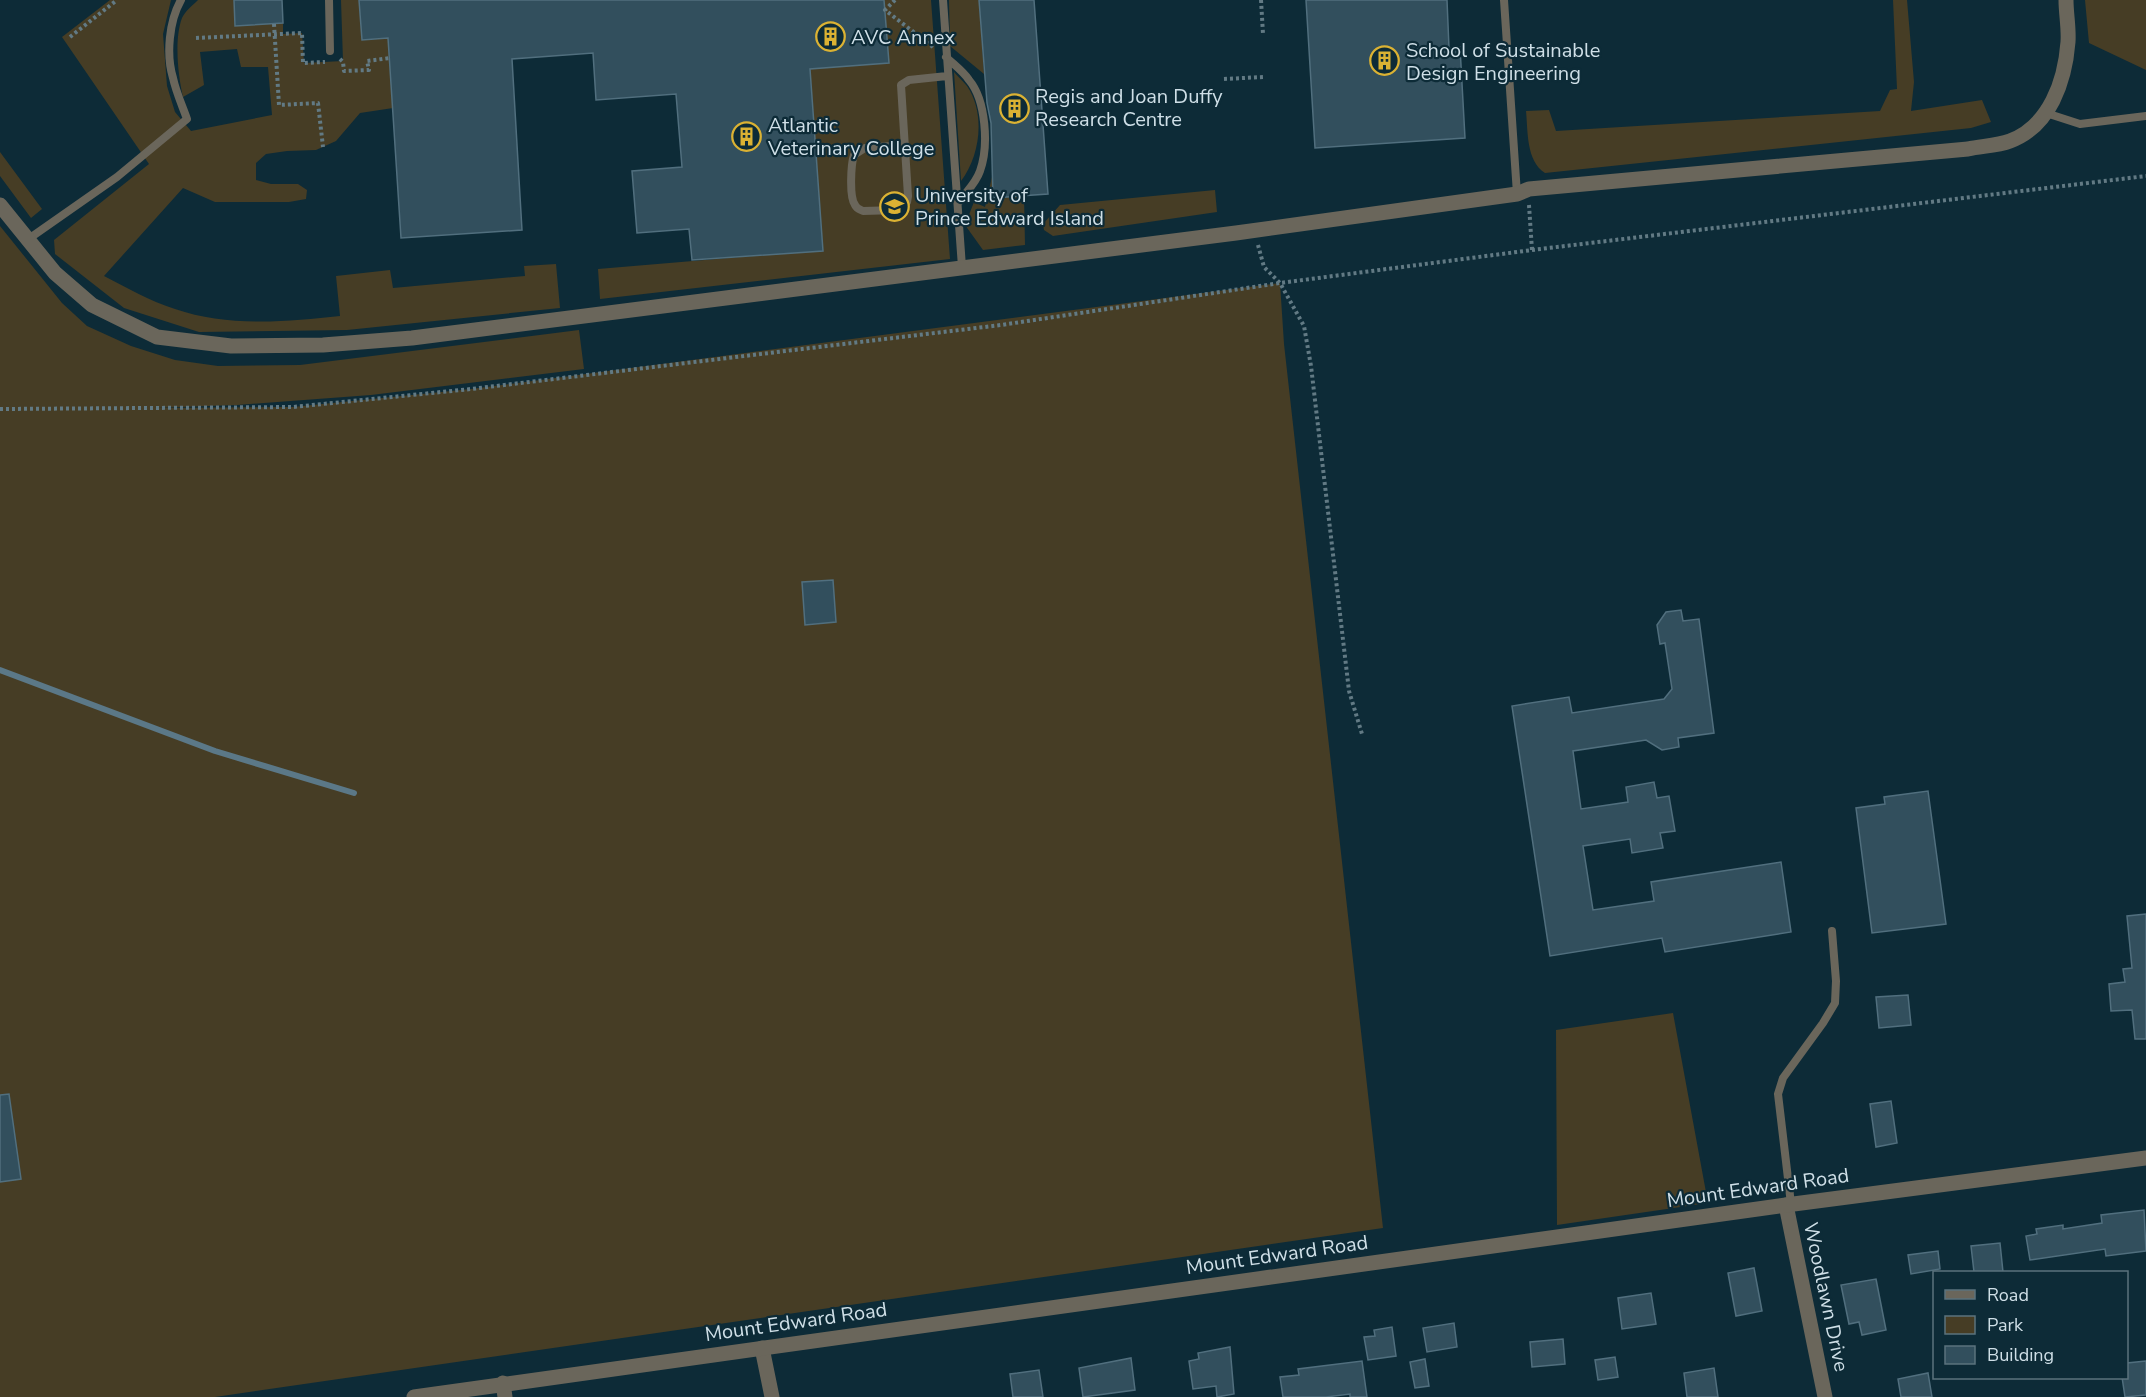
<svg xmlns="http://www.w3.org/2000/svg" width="2146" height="1397" font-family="'Nunito Sans',sans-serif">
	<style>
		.green { fill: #463d25 }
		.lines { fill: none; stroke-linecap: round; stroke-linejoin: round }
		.stream { stroke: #5b7887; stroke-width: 6 }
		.building { fill: #324f5d; stroke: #516f7e; stroke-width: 1.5 }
		.path { stroke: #627a84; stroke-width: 4; stroke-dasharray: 3 3; stroke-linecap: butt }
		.service { stroke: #6a665b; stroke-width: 8 }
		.minor { stroke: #6a665b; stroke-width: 15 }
		.tertiary { stroke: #6a665b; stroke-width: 15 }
		.labels { text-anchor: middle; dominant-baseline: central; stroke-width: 4.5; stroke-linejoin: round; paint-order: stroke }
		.poi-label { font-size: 20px; fill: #cfdfe7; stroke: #0d2b37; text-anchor: start }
		.street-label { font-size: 20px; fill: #cfdfe7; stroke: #0d2b37 }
	</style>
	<rect width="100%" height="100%" fill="#0d2b37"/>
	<path class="green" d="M 110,0 L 171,0 L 163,34 L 167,86 L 175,112 L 191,131 L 272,115 L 268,67 L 241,67 L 237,49 L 200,52 L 204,85 L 183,97 C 178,76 174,39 182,18 C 185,11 193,5 198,0 L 234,0 L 235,26 L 283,23 L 283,34 L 302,33 L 304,63 L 343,61 L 341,0 L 359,0 L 362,40 L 388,38 L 393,108 L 360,113 L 336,141 L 316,150 L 287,151 L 266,154 L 256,163 L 256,180 L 271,184 L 298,184 L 307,190 L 306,199 L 289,202 L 215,202 L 183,188 L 104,276 C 127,288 150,301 175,309 C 227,327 286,322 340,316 L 336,276 L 390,270 L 393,288 L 525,276 L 524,266 L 556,264 L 560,308 L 347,330 L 199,332 L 124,308 L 55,254 L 54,240 L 149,164 L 62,37 Z
		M 884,0 L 931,0 L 950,259 L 600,299 L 598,269 L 823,250 L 810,69 L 888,63 Z
		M 949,0 L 979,0 L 984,74 L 950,46 Z
		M 1893,0 L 1907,0 L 1914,82 L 1911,111 L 1982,100 L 1991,122 L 1971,128 L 1545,173 C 1526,161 1528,131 1526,111 L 1549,110 L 1556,131 L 1880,111 L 1890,90 L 1897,89 Z
		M 2085,0 L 2146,0 L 2146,70 L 2089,43 Z
		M 954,72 C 958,77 963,81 967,86 C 986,114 980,156 961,181 Z
		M 0,152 L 42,209 L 31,218 L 0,176 Z
		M 992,177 L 994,198 L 1024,196 L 1025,245 L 983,250 L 965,225 L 974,202 L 985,207 Z
		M 1215,190 L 1217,212 L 1053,236 L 1044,230 L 1043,224 L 1060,205 Z
		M 0,226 L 62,303 L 87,326 L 131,346 L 175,360 L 218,366 L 300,365 L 579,330 L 584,369 L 371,395 L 237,405 L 153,408 L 293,407 L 471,389 L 1280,283 L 1284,344 L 1383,1228 L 215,1397 L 0,1397 Z
		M 1673,1013 L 1708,1203 L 1557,1225 L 1556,1030 Z"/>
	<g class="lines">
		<path class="stream" d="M 0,670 L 215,751 L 354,793"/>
	</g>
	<path class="building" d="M 234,0 L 282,0 L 283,23 L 235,26 Z
		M 359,0 L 884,0 L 889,63 L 810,69 L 823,251 L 692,260 L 689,229 L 637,233 L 632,171 L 682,167 L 676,94 L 596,100 L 593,53 L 512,59 L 522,230 L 401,238 L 388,38 L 362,40 Z
		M 979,0 L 1034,0 L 1048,194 L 993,198 L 991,123 L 987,103 Z
		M 1306,0 L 1447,0 L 1449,48 L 1460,47 L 1465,138 L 1315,148 Z
		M 833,580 L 836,622 L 805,625 L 802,582 Z
		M 1681,610 L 1683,621 L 1699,619 L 1714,733 L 1678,738 L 1679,747 L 1662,750 L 1646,740 L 1573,751 L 1581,809 L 1628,802 L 1626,787 L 1654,782 L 1657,798 L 1669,796 L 1675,831 L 1660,833 L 1663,848 L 1632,853 L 1630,839 L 1583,846 L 1593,910 L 1654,901 L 1651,882 L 1781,862 L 1791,932 L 1665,952 L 1662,938 L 1550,956 L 1512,706 L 1569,697 L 1572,713 L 1664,699 L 1672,689 L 1665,643 L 1660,644 L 1657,625 L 1666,612 Z
		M 1928,791 L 1946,924 L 1872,933 L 1856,808 L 1885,804 L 1884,797 Z
		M 2146,914 L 2146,1039 L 2135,1039 L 2132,1010 L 2111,1011 L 2109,984 L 2125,982 L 2123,969 L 2132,968 L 2127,916 Z
		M 1908,995 L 1911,1025 L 1879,1028 L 1876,997 Z
		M 9,1094 L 21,1179 L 0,1182 L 0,1095 Z
		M 1891,1101 L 1897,1143 L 1876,1147 L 1870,1104 Z
		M 2144,1210 L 2146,1251 L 2106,1256 L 2105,1249 L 2030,1260 L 2026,1236 L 2037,1234 L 2036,1229 L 2063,1225 L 2063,1229 L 2102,1223 L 2101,1215 Z
		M 2000,1243 L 2003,1272 L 1974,1272 L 1971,1246 Z
		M 1938,1251 L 1940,1269 L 1911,1274 L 1908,1255 Z
		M 1754,1268 L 1762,1311 L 1736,1316 L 1728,1273 Z
		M 1876,1279 L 1886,1330 L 1862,1335 L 1859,1322 L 1849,1324 L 1841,1285 Z
		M 1651,1293 L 1656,1324 L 1622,1329 L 1618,1298 Z
		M 1454,1323 L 1457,1347 L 1427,1352 L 1423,1328 Z
		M 1392,1327 L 1396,1356 L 1368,1360 L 1364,1337 L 1375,1336 L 1374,1330 Z
		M 1563,1339 L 1565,1364 L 1532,1367 L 1530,1342 Z
		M 1230,1347 L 1234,1394 L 1217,1397 L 1216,1386 L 1193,1389 L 1189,1361 L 1199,1359 L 1198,1353 Z
		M 1615,1357 L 1618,1377 L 1598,1380 L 1595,1360 Z
		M 1131,1358 L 1135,1390 L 1083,1397 L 1079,1368 Z
		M 1425,1359 L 1429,1386 L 1415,1388 L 1410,1362 Z
		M 1362,1361 L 1367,1397 L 1350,1397 L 1350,1394 L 1326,1397 L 1283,1397 L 1280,1377 L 1299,1375 L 1298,1369 Z
		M 2146,1361 L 2146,1395 L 2125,1397 L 2122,1377 L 2127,1377 L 2127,1363 Z
		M 1714,1368 L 1718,1397 L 1687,1397 L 1684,1373 Z
		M 1039,1370 L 1043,1397 L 1013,1397 L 1010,1374 Z
		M 1928,1373 L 1932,1397 L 1901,1397 L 1898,1379 Z"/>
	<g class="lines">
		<path class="path" d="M 895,0 L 885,10 L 933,47
			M 1261,0 L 1263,34
			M 274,24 L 279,105 L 318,103 L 323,147
			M 70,37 L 117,0
			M 196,38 L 302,33 L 303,63 L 325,62
			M 340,59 L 343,62 L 344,71 L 369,70 L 367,61 L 390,58
			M 1224,79 L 1263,77
			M 1529,205 L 1532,250
			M 1258,245 L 1264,267 L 1280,283 L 1304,326 L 1311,366 L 1349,691 L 1362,734
			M 0,409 L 293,407 L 471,389 L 1001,325 L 1280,283 L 1532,250 L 2146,176"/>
		<path class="service" d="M 329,0 L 330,51
			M 943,0 L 962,267
			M 1504,0 L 1517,194
			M 946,57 C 953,64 963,71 969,80 C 986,100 989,146 980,171 C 976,183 966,192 959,202
			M 2046,113 L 2080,124 L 2146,116
			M 904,145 L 865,148 L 854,155 C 851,164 849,197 855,205 C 857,209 859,209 863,211 L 897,210 L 907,202 L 908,196 L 901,85 L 909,80 L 947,76
			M 27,240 L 117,177 L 187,119 C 182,105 176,92 173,78 C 166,55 169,21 181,0
			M 1791,1204 L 1778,1094 L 1783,1078 L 1823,1023 L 1835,1003 L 1836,981 L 1832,931"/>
		<path class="minor" d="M 0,205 L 55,273 L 92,305 L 157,337 L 231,346 L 323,345 L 412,338 L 1236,233 L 1517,194 L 1529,189 L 1968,149 C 1981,146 1997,146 2010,141 C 2050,126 2065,81 2068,42 C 2069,28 2066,14 2066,0
			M 1786,1205 L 1825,1397
			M 762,1348 L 772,1397
			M 503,1383 L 505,1397"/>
		<path class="tertiary" d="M 414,1397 L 1786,1205 L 2146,1158"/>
	</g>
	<defs>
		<symbol id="building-ring" viewBox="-11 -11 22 22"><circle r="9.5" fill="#0d2b37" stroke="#dbb233" stroke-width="1.5"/><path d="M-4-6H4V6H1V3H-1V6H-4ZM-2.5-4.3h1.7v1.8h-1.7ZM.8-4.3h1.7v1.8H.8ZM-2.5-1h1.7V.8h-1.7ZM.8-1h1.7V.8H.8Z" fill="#dbb233"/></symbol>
		<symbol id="university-ring" viewBox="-11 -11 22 22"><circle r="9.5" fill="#0d2b37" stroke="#dbb233" stroke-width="1.5"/><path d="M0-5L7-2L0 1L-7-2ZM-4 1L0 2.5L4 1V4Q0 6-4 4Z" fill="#dbb233"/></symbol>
	</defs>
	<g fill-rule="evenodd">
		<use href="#building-ring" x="814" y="20" width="33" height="33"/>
		<use href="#building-ring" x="1368" y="44" width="33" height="33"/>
		<use href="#building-ring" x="998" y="92" width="33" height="33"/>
		<use href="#building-ring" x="730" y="120" width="33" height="33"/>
		<use href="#university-ring" x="878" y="190" width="33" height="33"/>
	</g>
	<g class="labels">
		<g class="poi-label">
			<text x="851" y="37">AVC Annex</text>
			<text x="1406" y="50">School of Sustainable<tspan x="1406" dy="23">Design Engineering</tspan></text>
			<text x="1035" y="96">Regis and Joan Duffy<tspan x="1035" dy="23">Research Centre</tspan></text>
			<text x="768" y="125">Atlantic<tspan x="768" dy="23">Veterinary College</tspan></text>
			<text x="915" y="195">University of<tspan x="915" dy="23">Prince Edward Island</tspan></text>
		</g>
		<g class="street-label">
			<text transform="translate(1758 1188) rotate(-8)">Mount Edward Road</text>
			<text transform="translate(1277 1255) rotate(-8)">Mount Edward Road</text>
			<text transform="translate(1826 1297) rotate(78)">Woodlawn Drive</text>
			<text transform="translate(796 1322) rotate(-8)">Mount Edward Road</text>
		</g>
	</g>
	<rect x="1933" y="1271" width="195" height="108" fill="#0d2b37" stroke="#5b737d" stroke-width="1.5"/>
	<rect x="1945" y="1290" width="30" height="9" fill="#6a665b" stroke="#5b737d" stroke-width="1.5"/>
	<text x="1987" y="1301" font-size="18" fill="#cfdfe7">Road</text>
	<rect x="1945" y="1316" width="30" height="18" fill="#463d25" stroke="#5b737d" stroke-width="1.5"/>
	<text x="1987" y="1331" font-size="18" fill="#cfdfe7">Park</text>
	<rect x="1945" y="1346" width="30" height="18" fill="#324f5d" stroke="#5b737d" stroke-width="1.5"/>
	<text x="1987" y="1361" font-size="18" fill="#cfdfe7">Building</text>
</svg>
